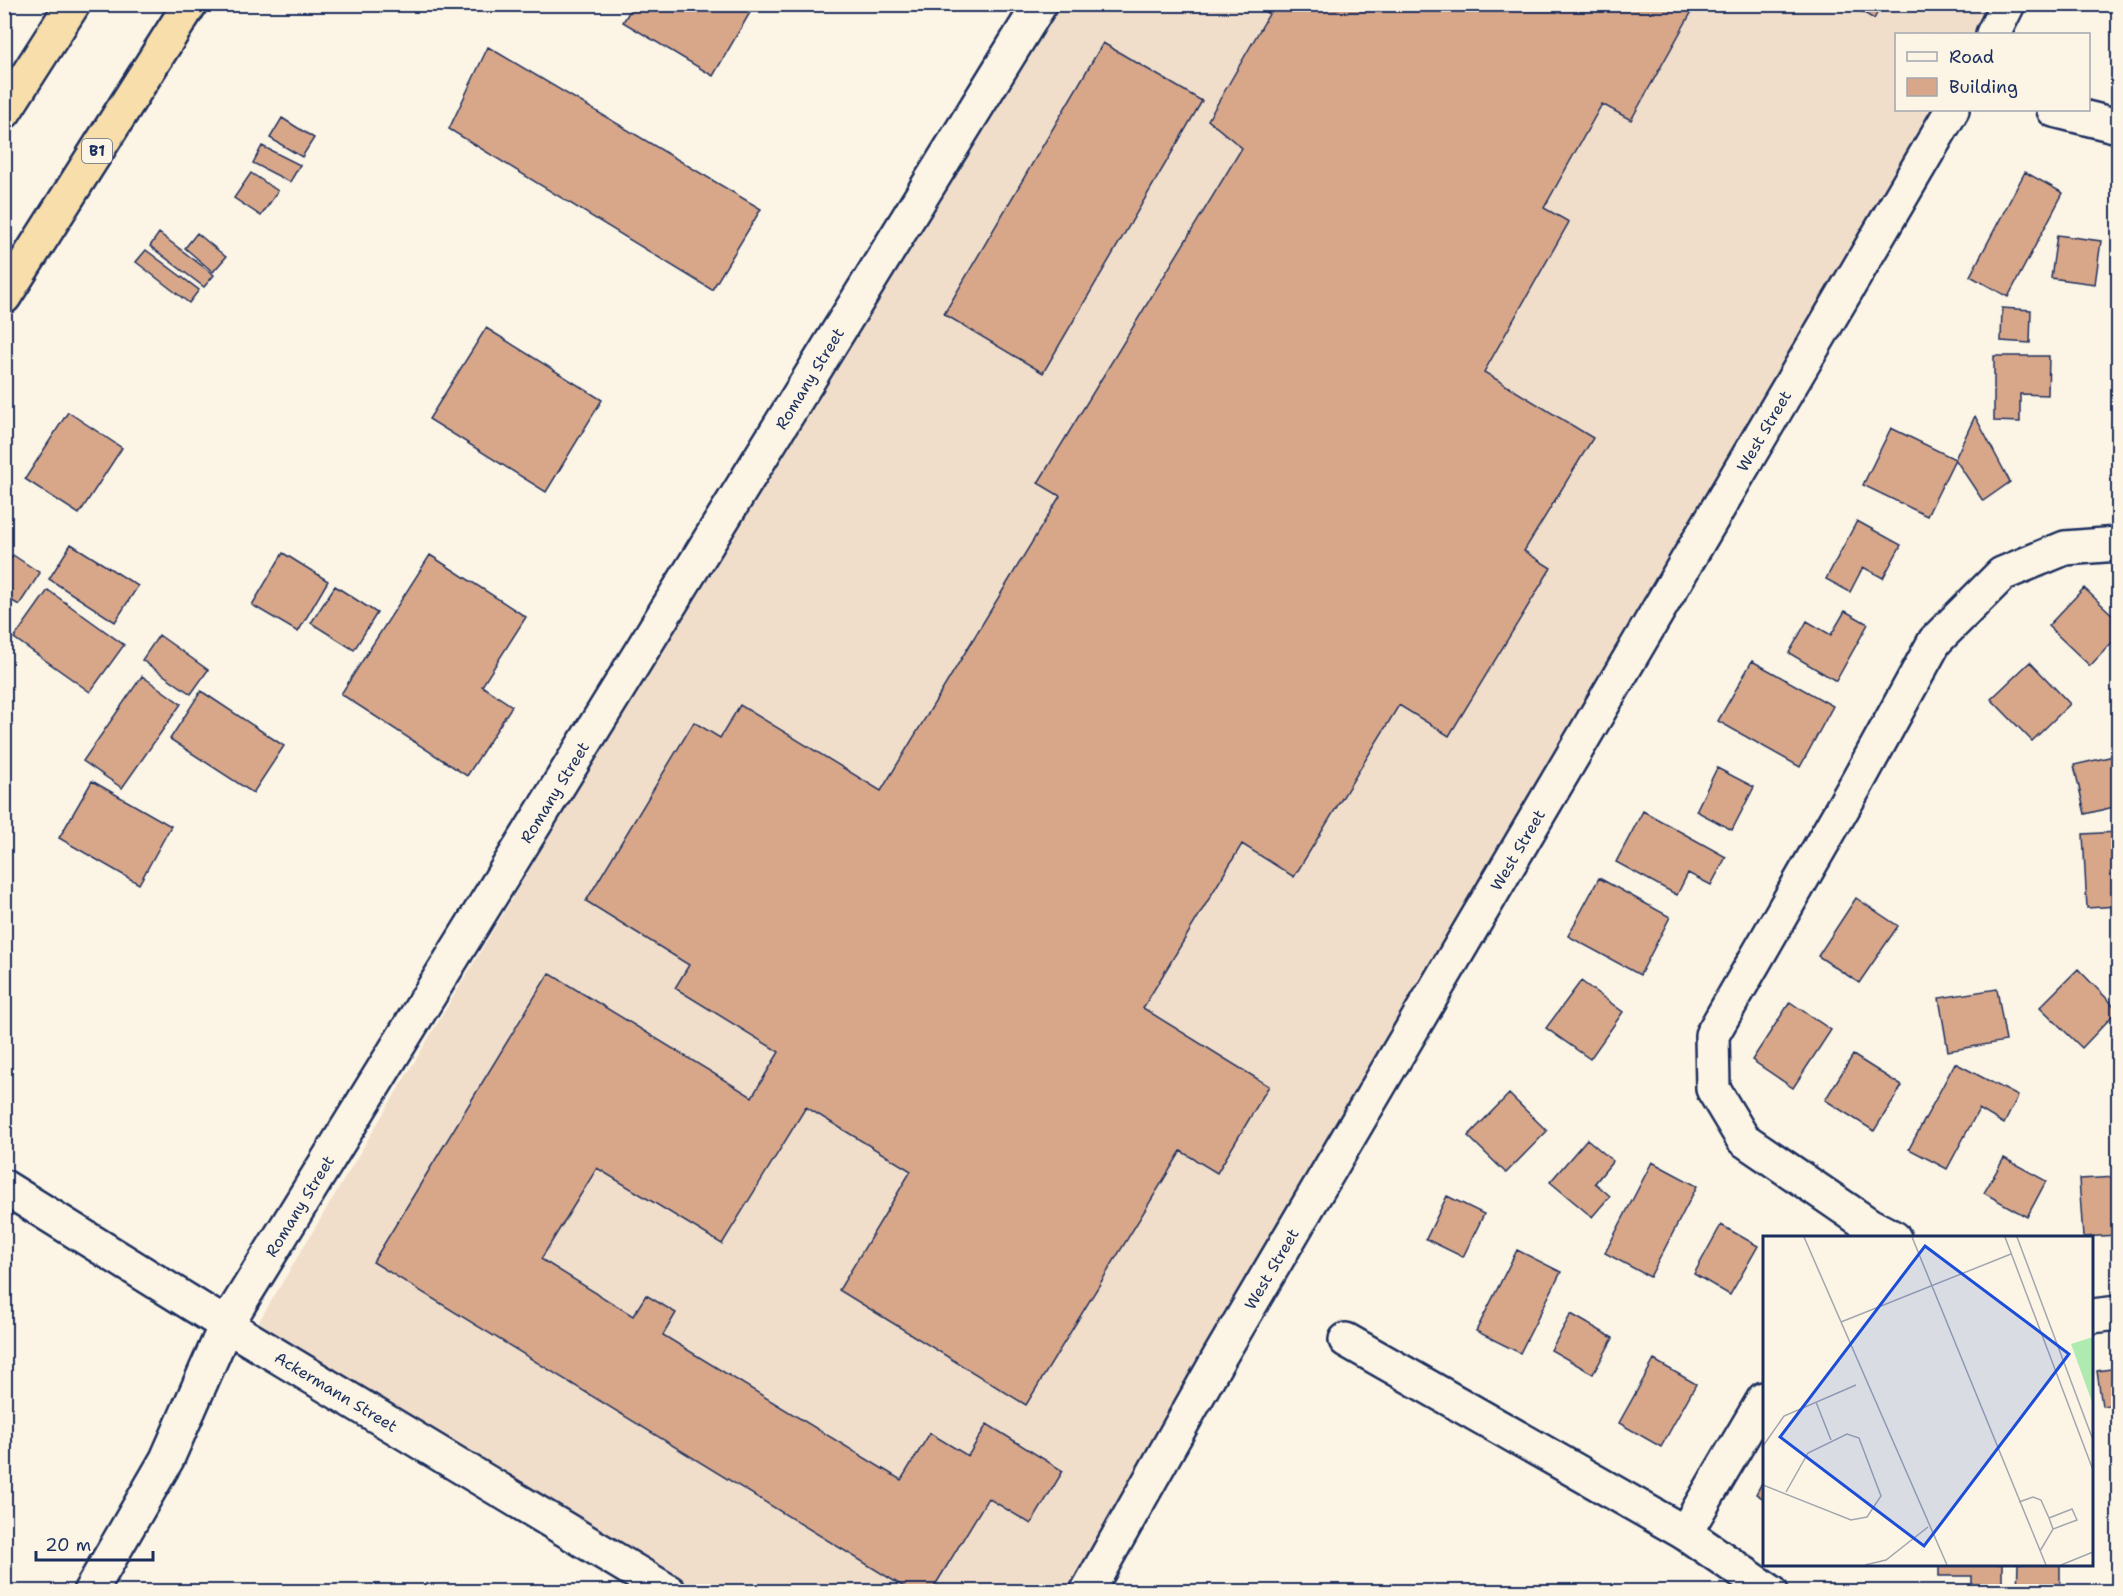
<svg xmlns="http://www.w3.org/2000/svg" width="2123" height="1596" font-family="'Shantell Sans',sans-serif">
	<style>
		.built { fill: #f1deca }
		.building { fill: #d8a78a; stroke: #1b2f5e; stroke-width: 1.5 }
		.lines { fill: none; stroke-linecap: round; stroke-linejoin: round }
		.minor-casing { stroke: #1b2f5e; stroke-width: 38 }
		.highway-casing { stroke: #1b2f5e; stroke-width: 38 }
		.minor { stroke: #fcf5e5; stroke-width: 33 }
		.highway { stroke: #f8deab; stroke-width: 33 }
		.labels { text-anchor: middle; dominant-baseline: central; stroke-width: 4.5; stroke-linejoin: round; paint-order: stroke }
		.shield { fill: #fcf5e5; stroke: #5e6a86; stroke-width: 1.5 }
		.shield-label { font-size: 15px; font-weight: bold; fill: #1b2f5e }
		.street-label { font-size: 16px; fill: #1b2f5e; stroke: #fcf5e5 }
		.inset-road { fill: none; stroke: #a2a6af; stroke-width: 1.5 }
		.view { fill: #1d4ed8; fill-opacity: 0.15; stroke: #1d4ed8; stroke-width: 3 }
		.inset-edge { fill: none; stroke: #1b2f5e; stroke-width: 3 }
	</style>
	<rect width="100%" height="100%" fill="#fcf5e5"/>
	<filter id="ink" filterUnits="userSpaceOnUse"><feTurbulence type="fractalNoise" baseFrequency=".0167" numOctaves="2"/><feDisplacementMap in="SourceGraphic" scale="12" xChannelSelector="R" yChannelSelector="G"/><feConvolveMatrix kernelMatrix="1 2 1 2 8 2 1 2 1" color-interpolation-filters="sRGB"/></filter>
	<g filter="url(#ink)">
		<path class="built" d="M 1047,5 L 1991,5 L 1974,34 L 1896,34 L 1896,110 L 1931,110 L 1087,1591 L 669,1591 L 249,1338 Z"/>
		<path class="building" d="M 634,4 L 755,4 L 713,76 L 623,22 Z
			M 1253,4 L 1696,4 L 1631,120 L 1602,104 L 1544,208 L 1569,222 L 1484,372 L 1593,438 L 1524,551 L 1551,568 L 1449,736 L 1399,705 L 1294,877 L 1242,844 L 1143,1008 L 1269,1086 L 1217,1173 L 1181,1151 L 1026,1405 L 839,1290 L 911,1171 L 806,1107 L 722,1244 L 597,1168 L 541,1259 L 633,1316 L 646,1295 L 676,1313 L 663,1335 L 901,1480 L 930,1433 L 968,1456 L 987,1424 L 1063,1471 L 1031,1524 L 988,1498 L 931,1592 L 912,1592 L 373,1262 L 549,973 L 752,1097 L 779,1052 L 675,988 L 689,965 L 586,901 L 694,722 L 720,738 L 740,705 L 881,791 L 1060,496 L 1038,483 L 1242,148 L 1208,120 L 1269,14 Z
			M 1849,4 L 1882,4 L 1874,19 Z
			M 1103,43 L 1202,101 L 1043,373 L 944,314 Z
			M 488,47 L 761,209 L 712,290 L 449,129 Z
			M 282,118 L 314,138 L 302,157 L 270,138 Z
			M 262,146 L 300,165 L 290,182 L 253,163 Z
			M 2025,172 L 2063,193 L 2008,297 L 1970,276 Z
			M 251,173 L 278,191 L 261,216 L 234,198 Z
			M 159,233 L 214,275 L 204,287 L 150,246 Z
			M 197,233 L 226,257 L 213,272 L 185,248 Z
			M 2057,235 L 2101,241 L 2095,284 L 2051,278 Z
			M 146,250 L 199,290 L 189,303 L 136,262 Z
			M 2002,308 L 2031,310 L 2030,343 L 2001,341 Z
			M 486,328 L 602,400 L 546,492 L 429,419 Z
			M 1994,356 L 2049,356 L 2048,395 L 2020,394 L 2020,422 L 1994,421 Z
			M 68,412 L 122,448 L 79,514 L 25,479 Z
			M 1975,416 L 2010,482 L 1983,501 L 1955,459 Z
			M 1891,428 L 1955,459 L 1927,516 L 1863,485 Z
			M 1857,521 L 1901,545 L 1883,578 L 1863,567 L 1850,592 L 1826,579 Z
			M 71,544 L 138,586 L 115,622 L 49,579 Z
			M 283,553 L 328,581 L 298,632 L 252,605 Z
			M 13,555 L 40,573 L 19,605 L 4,596 L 4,569 Z
			M 430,555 L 526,617 L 482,686 L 512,706 L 467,776 L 341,694 Z
			M 335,586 L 377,613 L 354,650 L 311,623 Z
			M 2084,588 L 2118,620 L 2118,636 L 2090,666 L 2048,626 Z
			M 48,590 L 124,645 L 90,692 L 14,638 Z
			M 1845,611 L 1868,624 L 1836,681 L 1789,653 L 1807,621 L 1831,635 Z
			M 159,635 L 208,670 L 191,694 L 142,660 Z
			M 1752,661 L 1833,706 L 1800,767 L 1718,721 Z
			M 2030,662 L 2070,704 L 2032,741 L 1991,699 Z
			M 142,676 L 181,704 L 122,788 L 83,761 Z
			M 201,691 L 284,746 L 253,793 L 170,739 Z
			M 2118,755 L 2118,806 L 2085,814 L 2074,765 Z
			M 1717,768 L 1754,787 L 1732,830 L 1696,811 Z
			M 92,781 L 171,826 L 139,884 L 59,838 Z
			M 1643,811 L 1726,857 L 1711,885 L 1688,873 L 1677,895 L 1616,862 Z
			M 2118,832 L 2118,906 L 2087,908 L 2083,834 Z
			M 1599,878 L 1670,917 L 1640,975 L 1568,936 Z
			M 1856,898 L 1898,926 L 1859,983 L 1818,956 Z
			M 2078,969 L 2118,1010 L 2082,1048 L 2040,1007 Z
			M 1581,981 L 1623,1012 L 1590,1059 L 1546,1028 Z
			M 1997,989 L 2006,1041 L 1948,1051 L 1939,998 Z
			M 1790,1002 L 1831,1030 L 1793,1088 L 1752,1060 Z
			M 1853,1055 L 1902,1086 L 1874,1131 L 1825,1100 Z
			M 1955,1063 L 2018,1096 L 2004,1124 L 1979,1109 L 1947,1169 L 1909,1149 Z
			M 1509,1094 L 1547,1131 L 1506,1173 L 1468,1136 Z
			M 1587,1139 L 1613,1161 L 1595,1183 L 1610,1196 L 1592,1217 L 1550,1182 Z
			M 2004,1158 L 2046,1181 L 2027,1217 L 1984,1193 Z
			M 1652,1162 L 1697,1186 L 1650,1277 L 1605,1253 Z
			M 2118,1177 L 2118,1235 L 2083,1237 L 2079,1179 Z
			M 1447,1196 L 1484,1214 L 1463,1257 L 1426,1239 Z
			M 1721,1225 L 1758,1246 L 1730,1295 L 1694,1274 Z
			M 1517,1250 L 1561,1272 L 1520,1353 L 1476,1331 Z
			M 1571,1314 L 1613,1338 L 1593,1374 L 1551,1350 Z
			M 1654,1360 L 1696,1384 L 1661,1447 L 1619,1423 Z
			M 2118,1368 L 2118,1404 L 2102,1406 L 2097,1371 Z
			M 1764,1479 L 1764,1499 L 1756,1494 Z
			M 1939,1564 L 2002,1564 L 2002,1592 L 1972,1592 L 1972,1576 L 1939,1576 Z
			M 2018,1564 L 2060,1564 L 2060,1592 L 2017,1592 Z"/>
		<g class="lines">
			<defs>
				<g id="minor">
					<path d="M 1993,34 L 2008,4"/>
					<path d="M 2054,110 L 2118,126"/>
					<path id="s1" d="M 4,1187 L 226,1325 L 669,1592"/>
					<path d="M 1894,1238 L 1869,1225 L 1743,1139 L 1713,1089 L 1712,1035 L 1857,783 L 1935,641 L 2002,574 L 2065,548 L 2118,544"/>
					<path d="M 2092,1316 L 2118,1313"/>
					<path d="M 1346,1340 L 1685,1533 L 1771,1592"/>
					<path d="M 1685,1533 L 1764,1399"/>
					<path id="s2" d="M 90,1592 L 167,1459 L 226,1325 L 1040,4"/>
					<path id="s3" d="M 1087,1592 L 1220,1356 L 1952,110"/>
				</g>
				<path id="highway" d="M 4,112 L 73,4
					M 4,297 L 190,4"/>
			</defs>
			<use href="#minor" class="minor-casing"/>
			<use href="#highway" class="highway-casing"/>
			<use href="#minor" class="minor"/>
			<use href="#highway" class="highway"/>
		</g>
	</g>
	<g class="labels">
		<rect class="shield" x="82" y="139" width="30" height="24" rx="4.5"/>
		<g class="shield-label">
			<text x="97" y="151">B1</text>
		</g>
		<g class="street-label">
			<text stroke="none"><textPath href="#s2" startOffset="1412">Romany Street</textPath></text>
			<text stroke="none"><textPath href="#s3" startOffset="1344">West Street</textPath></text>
			<text stroke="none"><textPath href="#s2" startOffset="926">Romany Street</textPath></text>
			<text stroke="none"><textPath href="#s3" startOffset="858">West Street</textPath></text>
			<text stroke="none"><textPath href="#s2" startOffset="440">Romany Street</textPath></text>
			<text stroke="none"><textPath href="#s3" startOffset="372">West Street</textPath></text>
			<text stroke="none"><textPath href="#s1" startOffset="390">Ackermann Street</textPath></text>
		</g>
	</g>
	<g transform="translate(1763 1236)">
		<rect width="330" height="330" fill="#fcf5e5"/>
		<path d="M 330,101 L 330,169 L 308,108 Z" fill="#afebb0"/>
		<path class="inset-road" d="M 41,1 L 184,329M 149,1 L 283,329M 242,1 L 330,234M 254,1 L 330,204M 78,86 L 248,18M 53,166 L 68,204M 0,210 L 21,180 L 93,149M 0,249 L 88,284 L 104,281 L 118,260 L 96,202 L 84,198 L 45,217 L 23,256M 256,266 L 270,261 L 278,264 L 286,282M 277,315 L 290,293 L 314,284 L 309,273 L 286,282 L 290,293M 102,329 L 123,324 L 165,291M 298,329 L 330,316"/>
		<path class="view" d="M 162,10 L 306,118 L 161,310 L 17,201 Z"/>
		<rect width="330" height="330" class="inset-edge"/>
	</g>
	<rect width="2123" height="1596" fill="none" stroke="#fcf5e5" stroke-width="24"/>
	<rect x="12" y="12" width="2099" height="1572" fill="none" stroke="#1b2f5e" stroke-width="2" filter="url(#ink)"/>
	<rect x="1895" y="33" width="195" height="78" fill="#fcf5e5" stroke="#a2a6af" stroke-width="1.5"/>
	<rect x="1907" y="52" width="30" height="9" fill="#fcf5e5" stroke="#a2a6af" stroke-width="1.5"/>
	<text x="1949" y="63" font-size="18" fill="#1b2f5e">Road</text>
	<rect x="1907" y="78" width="30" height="18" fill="#d8a78a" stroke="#a2a6af" stroke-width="1.5"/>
	<text x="1949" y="93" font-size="18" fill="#1b2f5e">Building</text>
	<path d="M36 1551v9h117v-9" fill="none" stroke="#1b2f5e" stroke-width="3"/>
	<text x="45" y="1551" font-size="18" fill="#1b2f5e" stroke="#fcf5e5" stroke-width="4.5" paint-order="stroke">20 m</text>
</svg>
